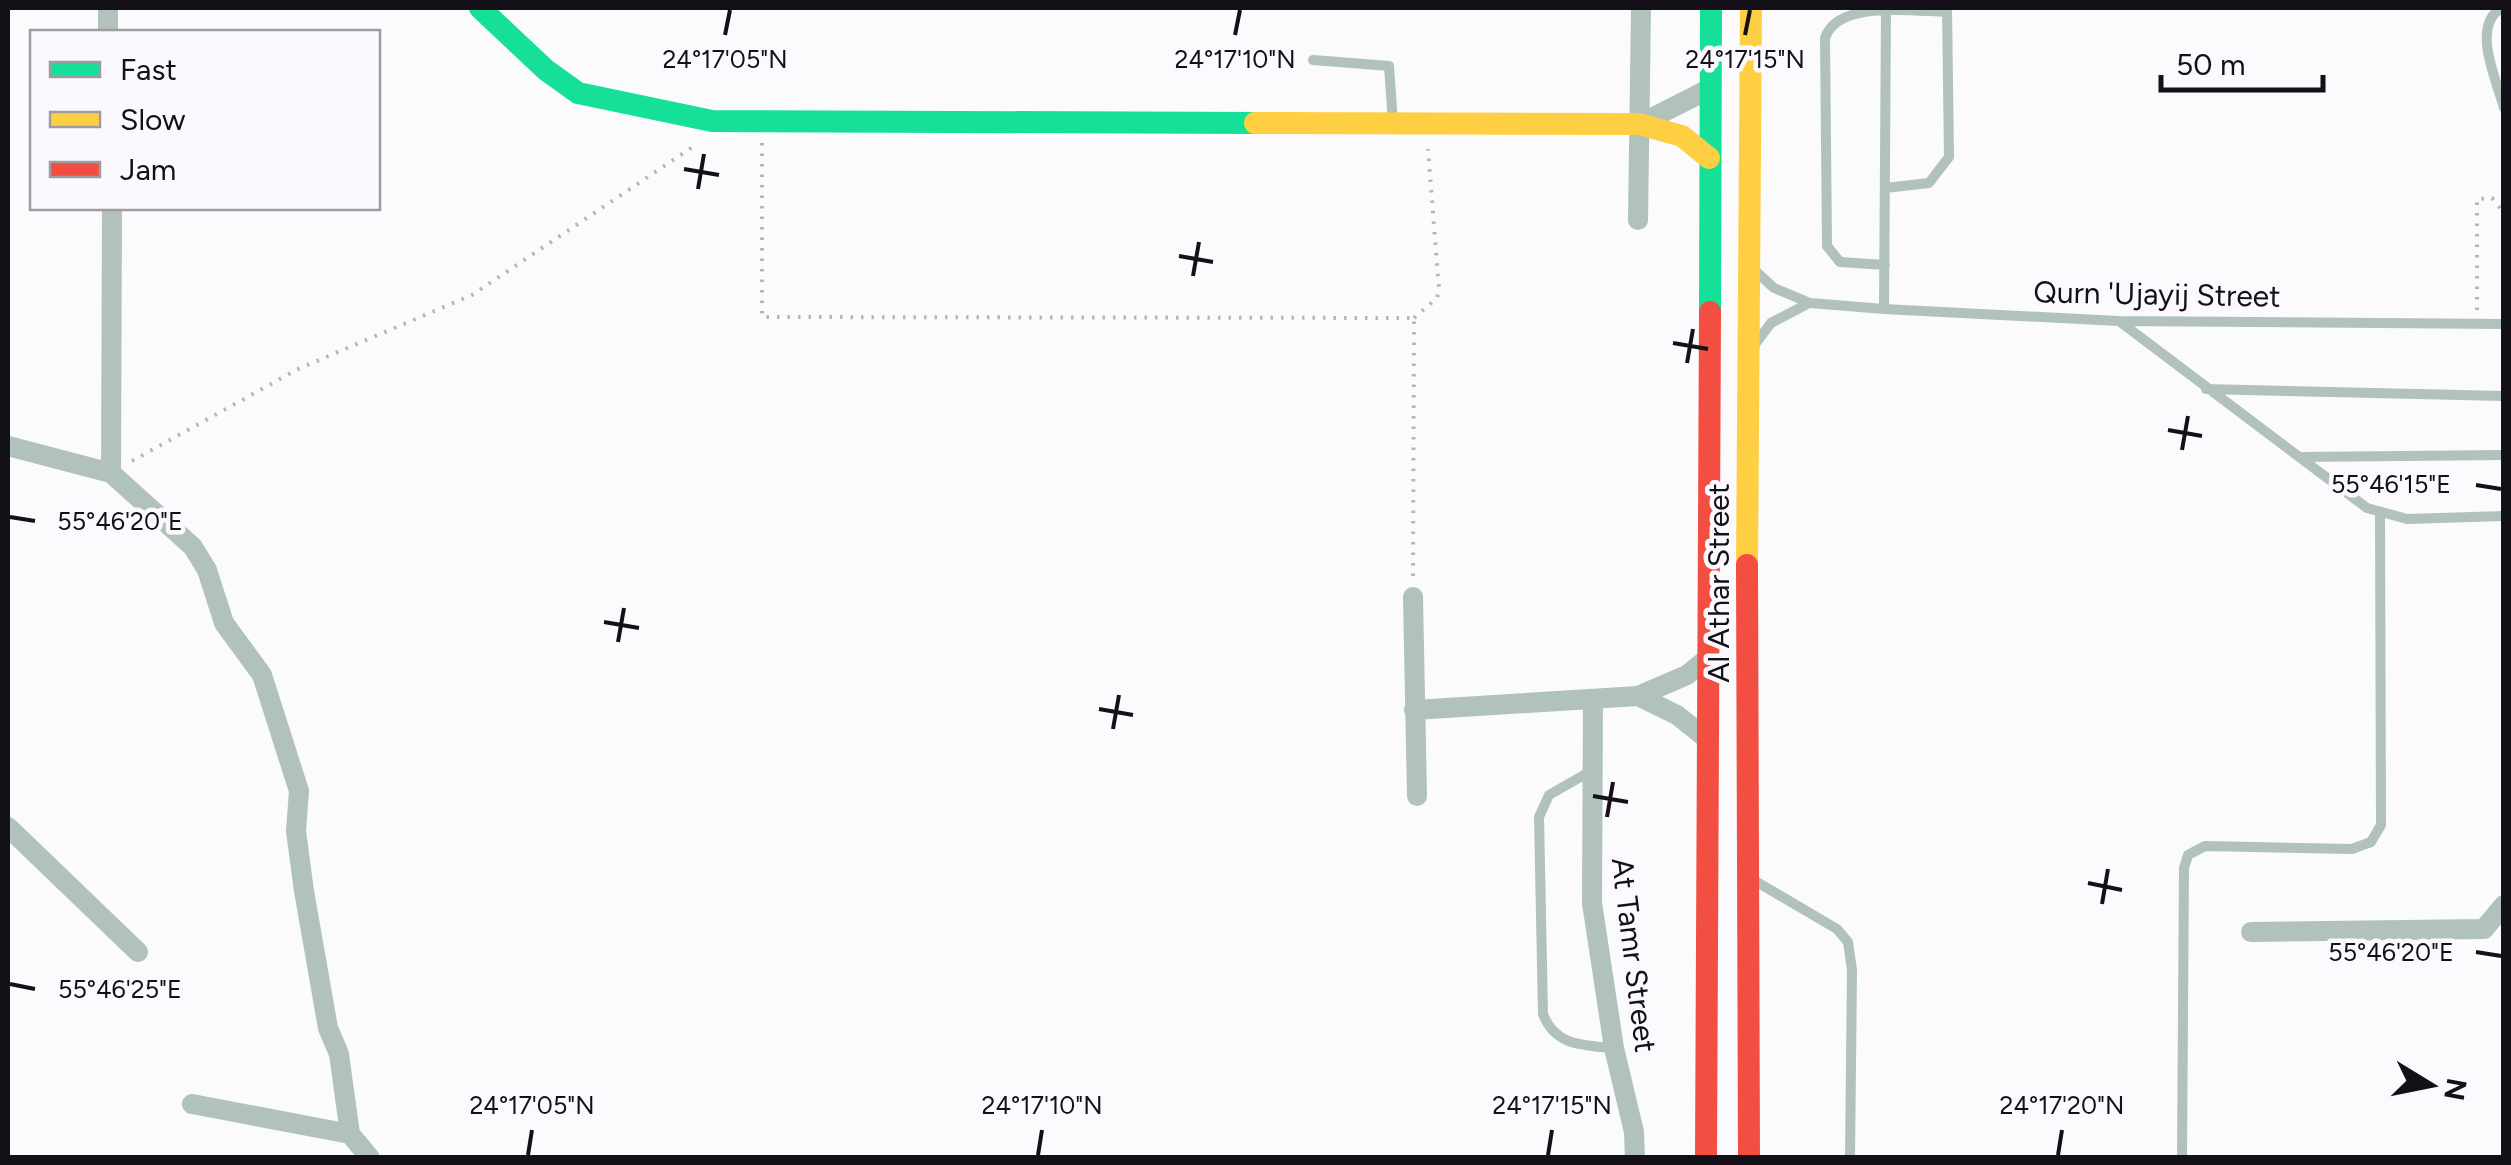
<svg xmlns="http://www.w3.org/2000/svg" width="2511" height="1165" font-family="Figtree,sans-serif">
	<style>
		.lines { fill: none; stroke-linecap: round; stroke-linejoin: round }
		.path { stroke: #b0b9b6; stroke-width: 4; stroke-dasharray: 2.5 8; stroke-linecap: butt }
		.lane { stroke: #b0c2bb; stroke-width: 10 }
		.street { stroke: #b0c2bb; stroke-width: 20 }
		.fast { stroke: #16e098; stroke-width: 22 }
		.slow { stroke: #ffcf43; stroke-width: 22 }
		.jam { stroke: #f24e42; stroke-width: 22 }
		.ticks { fill: none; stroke: #131018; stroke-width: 4 }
		.labels { text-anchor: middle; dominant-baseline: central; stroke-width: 9; stroke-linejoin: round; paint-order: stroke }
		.street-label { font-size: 30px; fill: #131018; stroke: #fbf9fe }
		.ticks-label { font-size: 25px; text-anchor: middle; fill: #131018; stroke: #fbf9fe; stroke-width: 9; stroke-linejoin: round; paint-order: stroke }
	</style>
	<rect width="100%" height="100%" fill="#fbfafd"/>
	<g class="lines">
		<path class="path" d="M 762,143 L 762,317 L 1414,318 L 1413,577
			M 2477,310 L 2477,199 L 2492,198 L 2504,213
			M 1414,318 L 1437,298 L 1439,289 L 1428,149
			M 132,461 L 298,369 L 472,295 L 697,144"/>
		<path class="lane" d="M 2502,8 C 2470,25 2497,81 2504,108
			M 1313,60 L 1389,66 L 1393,123
			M 1885,188 L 1929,183 L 1949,157 L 1947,8
			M 1885,265 L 1840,262 L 1827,246 L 1825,38 C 1838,0 1911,11 1947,12
			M 1751,267 L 1774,288 L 1810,303 L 1884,309 L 2118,321 L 2504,324
			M 1884,309 L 1886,11
			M 2119,321 L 2367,508 L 2407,519 L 2504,516
			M 1753,347 L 1771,323 L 1809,303
			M 2206,389 L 2504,396
			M 2300,457 L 2504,455
			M 1591,771 L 1549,795 L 1539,817 L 1543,1014 C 1555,1046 1583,1045 1613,1048
			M 1750,878 L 1837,929 L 1848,942 L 1852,970 L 1850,1158
			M 2182,1158 L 2184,868 L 2188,855 L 2205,846 L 2352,849 L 2371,842 L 2381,825 L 2380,514"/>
		<path class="street" d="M 108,8 L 108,32
			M 1640,124 L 1709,89
			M 112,208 L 111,473 L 193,547 L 207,570 L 224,623 L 262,675 L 299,791 L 296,831 L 304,891 L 328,1028 L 339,1054 L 350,1134
			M 1638,220 L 1641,8
			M 8,446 L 111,473
			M 1413,597 L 1417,796
			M 1638,696 L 1677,715 L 1707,739
			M 1593,699 L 1592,903 L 1614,1048 L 1634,1132 L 1635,1158
			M 1414,710 L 1638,696 L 1687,675 L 1708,658
			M 8,827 L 138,952
			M 2251,932 L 2484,929 L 2504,905
			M 192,1104 L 350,1134 L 370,1158"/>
		<path class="fast" d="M 480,8 L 546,70 L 578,93 L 712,121 L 1255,123
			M 1710,312 L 1711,8"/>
		<path class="slow" d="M 1255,123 L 1639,124 L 1682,136 L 1709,158
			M 1747,565 L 1751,8"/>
		<path class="jam" d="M 1747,565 L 1749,1158
			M 1706,1158 L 1710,312"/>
	</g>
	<path class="ticks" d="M 725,35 L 730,10M 1235,35 L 1240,10M 1745,35 L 1750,10M 684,169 L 719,175M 698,189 L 704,154M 1179,256 L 1213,262M 1193,276 L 1199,242M 1673,343 L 1708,349M 1687,363 L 1693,329M 2168,430 L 2202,436M 2182,450 L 2188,416M 2476,485 L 2501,489M 10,517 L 35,521M 604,622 L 639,628M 618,642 L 624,608M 1099,709 L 1133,715M 1113,729 L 1119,695M 1593,796 L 1628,802M 1607,817 L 1613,782M 2088,883 L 2122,890M 2102,904 L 2108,869M 2476,952 L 2501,956M 10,984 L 35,989M 528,1155 L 532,1130M 1038,1155 L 1042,1130M 1548,1155 L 1552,1130M 2058,1155 L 2062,1130"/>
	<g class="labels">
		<g class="street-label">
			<text transform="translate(2157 294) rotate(1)">Qurn 'Ujayij Street</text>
			<text transform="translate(1718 583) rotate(-90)">Al Athar Street</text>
			<text transform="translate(1634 955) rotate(83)">At Tamr Street</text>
		</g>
	</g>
	<g class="ticks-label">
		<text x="725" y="68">24°17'05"N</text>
		<text x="1235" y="68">24°17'10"N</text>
		<text x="1745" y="68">24°17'15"N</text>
		<text x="2391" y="493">55°46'15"E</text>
		<text x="120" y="530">55°46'20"E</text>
		<text x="2391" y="961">55°46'20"E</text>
		<text x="120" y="998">55°46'25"E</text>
		<text x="532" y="1114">24°17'05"N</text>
		<text x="1042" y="1114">24°17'10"N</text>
		<text x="1552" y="1114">24°17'15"N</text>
		<text x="2062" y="1114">24°17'20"N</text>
	</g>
	<rect width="2511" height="1165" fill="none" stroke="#131018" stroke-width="20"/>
	<rect x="30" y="30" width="350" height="180" fill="#fbf9fe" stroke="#9e9ca2" stroke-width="2.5"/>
	<rect x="50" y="62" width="50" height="15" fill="#16e098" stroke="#9e9ca2" stroke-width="2.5"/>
	<text x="120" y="80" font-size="30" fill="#131018">Fast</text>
	<rect x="50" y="112" width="50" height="15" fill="#ffcf43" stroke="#9e9ca2" stroke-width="2.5"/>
	<text x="120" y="130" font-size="30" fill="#131018">Slow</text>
	<rect x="50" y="162" width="50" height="15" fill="#f24e42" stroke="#9e9ca2" stroke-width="2.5"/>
	<text x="120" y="180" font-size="30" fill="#131018">Jam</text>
	<g transform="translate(2431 1085) rotate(100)" stroke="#fbf9fe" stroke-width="8" paint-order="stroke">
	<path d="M0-8L18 38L0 25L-18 38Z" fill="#131018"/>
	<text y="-15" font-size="28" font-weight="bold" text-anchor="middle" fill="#131018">N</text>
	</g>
	<path d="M2161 75v15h162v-15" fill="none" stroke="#131018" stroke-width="5"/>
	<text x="2176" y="75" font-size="30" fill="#131018" stroke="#fbf9fe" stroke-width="8" paint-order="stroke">50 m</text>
</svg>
